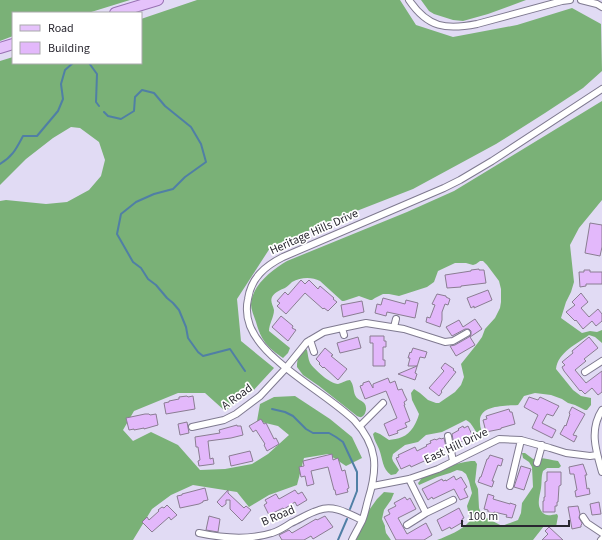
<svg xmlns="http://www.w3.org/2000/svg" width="602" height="540" font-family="'Source Sans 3',sans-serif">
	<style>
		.forest { fill: #7ab177 }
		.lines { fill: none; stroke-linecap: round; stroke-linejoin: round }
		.stream { stroke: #507fa5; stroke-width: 2 }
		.building { fill: #e3b8fb; stroke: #8a7d92 }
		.minor-casing { stroke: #7f7a90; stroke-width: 8 }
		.primary-casing { stroke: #9871b3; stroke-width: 12 }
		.minor { stroke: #fff; stroke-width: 6 }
		.primary { stroke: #e5c2fb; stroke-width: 10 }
		.labels { text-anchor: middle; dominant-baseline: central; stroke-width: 3.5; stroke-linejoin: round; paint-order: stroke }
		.street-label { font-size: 12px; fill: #292730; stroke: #fff }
	</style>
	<rect width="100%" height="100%" fill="#e1dbf4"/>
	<path class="forest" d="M 0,0 L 130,0 L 88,13 L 13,13 L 13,36 L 0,41 Z
		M 197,0 L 400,0 L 416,25 L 453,37 L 517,25 L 572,8 L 601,24 L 602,71 L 583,88 L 545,113 L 496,144 L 413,189 L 331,221 L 270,248 L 237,299 L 241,341 L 274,368 L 252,392 L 225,411 L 205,393 L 178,393 L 134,411 L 123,430 L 133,441 L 151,432 L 178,445 L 200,470 L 225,469 L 252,464 L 268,454 L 289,435 L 278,426 L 257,421 L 260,404 L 274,397 L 295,396 L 330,419 L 352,437 L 362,458 L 346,466 L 328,454 L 304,458 L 297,485 L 269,495 L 249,507 L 237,492 L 193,485 L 171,495 L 152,509 L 133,540 L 0,540 L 0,201 L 6,200 L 46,204 L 67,202 L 89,190 L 101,176 L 105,160 L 99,142 L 80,128 L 71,127 L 53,138 L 26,159 L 0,185 L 0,61 L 13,57 L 13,63 L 141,63 L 141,19 Z
		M 421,0 L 526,0 L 488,14 L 463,21 L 453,20 L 434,14 L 429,11 Z
		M 602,101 L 602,200 L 579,228 L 570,245 L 574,282 L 571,292 L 566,302 L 561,318 L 582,333 L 590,331 L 597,332 L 602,330 L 602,343 L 595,337 L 589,335 C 577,344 558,352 556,369 L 573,390 L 581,396 L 591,398 L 591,405 L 587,410 L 585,410 L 575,405 L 568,403 L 562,399 L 551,395 L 535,393 L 524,396 L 518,405 C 506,406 478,404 480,423 C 480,428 482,431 483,436 L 481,437 C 475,433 473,423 466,420 L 442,432 L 426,435 L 418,442 L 405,445 L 393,454 L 392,458 L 393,461 L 399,470 L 396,474 L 391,475 C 382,469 383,459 379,449 C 377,444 374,440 373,434 L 375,432 L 380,434 L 389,440 C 393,439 398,439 402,437 C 411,434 417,422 419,414 L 412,400 L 411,393 L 414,389 L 420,393 L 428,400 L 436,403 L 439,403 L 455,392 L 461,385 L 464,377 L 461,364 L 477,344 L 482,337 L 485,329 L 495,318 L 500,308 L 501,302 L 501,289 L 499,281 L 487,265 L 483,261 L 480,261 L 476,264 L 473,265 L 466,263 L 455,263 L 438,271 L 434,282 L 427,287 L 399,296 L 389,294 L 383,294 L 375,298 L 372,300 L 370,300 L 359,296 L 344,301 L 342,301 L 320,281 C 312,277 301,277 292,282 C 290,284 288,286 285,288 C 280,290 275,292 272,297 C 270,302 273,305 274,310 C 274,317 269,324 269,331 L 290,348 L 288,353 L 283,358 C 267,347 261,340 256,322 C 254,316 251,310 251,304 C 252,285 272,270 287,261 L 407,212 L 454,191 Z
		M 305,348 L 307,350 C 308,354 308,359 310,363 C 314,369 330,384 338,384 C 342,383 346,380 350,380 C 354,385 353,390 355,395 C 358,402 367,400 366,410 C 365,413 365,414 363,416 C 360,418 360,417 357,416 L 319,386 L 303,375 L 297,367 L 297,364 L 298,356 Z
		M 522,453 L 525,453 L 533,459 C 542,456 549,460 558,461 L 561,466 L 559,468 L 547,468 L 543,471 C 541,477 542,482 541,488 C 540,496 536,504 542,512 C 546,517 551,515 557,514 L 558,516 L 556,527 L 549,526 L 544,526 L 533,540 L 437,540 C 448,536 462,530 470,521 L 467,506 L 472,493 L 469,481 L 466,474 L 462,471 L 457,470 L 450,473 L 437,477 L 419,485 L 418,483 C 420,481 420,480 422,478 C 432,471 464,460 475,461 L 477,464 L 475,482 L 478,489 L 479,508 L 481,513 L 485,517 L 502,526 L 507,524 L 518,520 L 521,513 L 522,503 L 533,487 L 532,467 L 529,462 L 523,458 Z
		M 384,492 L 394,493 L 391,500 L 384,510 L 382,519 L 385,526 L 385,528 L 386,533 L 391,540 L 355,540 L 362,520 L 377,499 Z"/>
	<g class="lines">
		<path class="stream" d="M 89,63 L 97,74 L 96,102 L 99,106
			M 104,112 L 108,116 L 121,119 L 134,111 L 135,97 L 142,90 L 154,93 L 165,106 L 191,127 L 201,144 L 206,162 L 185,177 L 173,189 L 154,194 L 136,202 L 121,214 L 117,234 L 133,262 L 141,268 L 148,279 L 156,285 L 167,298 L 173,303 L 179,310 L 186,327 L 188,338 L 198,352 L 203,356 L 230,349 L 245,371
			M 0,164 C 13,156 16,149 23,136 L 37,136 L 58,111 L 63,99 L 61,84 L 65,70 L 73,63
			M 272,409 L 285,412 L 293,416 L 306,429 L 313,433 L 329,433 L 336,437 L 343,442 L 357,472 L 357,491 L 350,509
			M 338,540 L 347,519"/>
	</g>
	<path class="building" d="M 590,223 L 602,225 L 602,247 L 600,256 L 585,253 Z
		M 479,269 L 479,270 L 484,270 L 486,283 L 461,286 L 461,287 L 447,288 L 445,275 L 471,271 L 471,270 Z
		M 584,270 L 590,270 L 590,272 L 602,272 L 602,284 L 586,284 L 586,286 L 580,287 L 579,272 L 584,272 Z
		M 301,280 L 305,284 L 309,280 L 318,289 L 320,286 L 334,298 L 333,299 L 337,302 L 328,311 L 324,308 L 323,309 L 305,293 L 286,314 L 277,306 L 280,303 L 277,301 L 285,292 L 288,295 Z
		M 488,290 L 492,300 L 474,308 L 474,306 L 471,308 L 467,298 Z
		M 581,293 L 588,302 L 581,308 L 589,317 L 598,309 L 602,314 L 602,321 L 596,326 L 592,321 L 583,329 L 576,320 L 575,321 L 566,312 L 575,305 L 572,302 Z
		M 437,294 L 446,296 L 446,297 L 450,299 L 448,305 L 445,304 L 442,312 L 442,320 L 440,327 L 426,322 L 427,317 L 430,318 L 435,305 L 432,304 Z
		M 383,298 L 405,304 L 406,300 L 418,303 L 415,318 L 387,312 L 386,316 L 375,313 L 377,304 L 381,305 Z
		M 362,301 L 364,312 L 343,317 L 341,305 Z
		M 281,316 L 293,326 L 292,328 L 296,330 L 288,341 L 272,327 Z
		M 475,319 L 482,329 L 470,337 L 475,345 L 456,356 L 450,346 L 455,345 L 469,337 L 471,335 L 471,331 L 469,329 L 465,329 L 452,336 L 446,327 L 459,320 L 463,327 Z
		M 370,336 L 384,336 L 384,341 L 386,341 L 386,347 L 383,347 L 383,360 L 385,360 L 385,366 L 373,366 L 373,343 L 370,343 Z
		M 358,337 L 361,348 L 340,353 L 337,343 Z
		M 589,337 L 598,348 L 584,359 L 586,361 L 575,370 L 586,383 L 602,371 L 602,392 L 598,395 L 592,388 L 585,394 L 581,390 L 580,391 L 564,371 L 562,367 L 565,365 L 562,362 L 573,353 L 572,351 Z
		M 325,348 L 333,355 L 331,356 L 347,369 L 338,380 L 324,367 L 323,368 L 319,364 L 320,363 L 316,359 Z
		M 413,348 L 427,352 L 425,358 L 420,357 L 415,373 L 417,374 L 415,380 L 398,374 L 417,366 L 408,366 L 410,358 L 408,358 L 410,352 L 411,353 Z
		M 445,363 L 454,369 L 453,370 L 456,372 L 441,391 L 442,392 L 439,396 L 429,388 L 444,371 L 441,368 Z
		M 388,378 L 390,383 L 395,381 L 398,390 L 402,389 L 404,394 L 407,400 L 404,402 L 405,405 L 404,405 L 410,421 L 405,423 L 407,427 L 397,431 L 398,433 L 389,436 L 384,424 L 397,418 L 386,391 L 365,399 L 360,386 L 363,385 L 363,383 L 369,381 L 373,388 L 373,384 Z
		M 187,396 L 188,397 L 193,396 L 195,409 L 166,414 L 164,403 L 169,402 L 169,401 L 179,399 L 179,397 Z
		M 529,397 L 538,400 L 540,397 L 559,406 L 553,416 L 547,414 L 542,423 L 556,430 L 552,438 L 532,428 L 538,415 L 524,407 Z
		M 572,407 L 585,414 L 573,435 L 577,436 L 574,442 L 560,434 L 565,425 L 566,426 L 570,414 L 569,413 Z
		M 509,409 L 510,412 L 512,412 L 515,424 L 501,428 L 501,429 L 486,432 L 483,420 L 487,419 L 486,416 Z
		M 145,414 L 149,414 L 150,415 L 156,414 L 158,425 L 144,429 L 144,428 L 134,430 L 134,429 L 129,430 L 126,418 Z
		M 261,419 L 264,424 L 266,423 L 274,439 L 276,438 L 279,444 L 267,451 L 264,445 L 265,444 L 256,430 L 253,432 L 249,426 Z
		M 187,422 L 189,433 L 180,435 L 178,424 Z
		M 237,425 L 237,426 L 241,426 L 243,435 L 231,438 L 208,441 L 210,459 L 213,458 L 214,464 L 199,466 L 198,461 L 200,460 L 198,447 L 196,447 L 195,437 L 220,433 L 219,430 Z
		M 463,426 L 464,428 L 468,426 L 474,439 L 469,442 L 467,439 L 454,445 L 452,434 L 459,430 L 458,429 Z
		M 440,438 L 441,439 L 444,438 L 446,447 L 440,450 L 442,453 L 411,467 L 410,465 L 401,469 L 396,458 L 399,457 L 398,455 L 415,447 L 417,451 L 427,446 L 426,445 L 431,443 L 430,441 L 435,439 L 436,440 Z
		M 250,451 L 253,461 L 231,466 L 229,456 Z
		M 332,454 L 333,460 L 338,458 L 342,471 L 345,470 L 349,488 L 347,489 L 348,492 L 336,495 L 335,490 L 334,490 L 328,467 L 311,471 L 314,484 L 307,486 L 305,476 L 301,477 L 299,467 L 304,466 L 303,461 Z
		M 490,455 L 503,459 L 501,466 L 498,465 L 492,481 L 494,481 L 492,487 L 478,482 L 480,477 L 481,477 L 487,459 L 488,459 Z
		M 583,464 L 587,475 L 585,475 L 587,489 L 589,488 L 590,494 L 576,497 L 575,491 L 577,490 L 574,474 L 570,474 L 569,467 Z
		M 521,466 L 531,469 L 524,490 L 514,487 Z
		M 547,472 L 561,472 L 561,485 L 559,486 L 558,502 L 557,502 L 557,506 L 555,506 L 555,512 L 543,512 L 543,501 L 544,501 L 544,497 L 545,497 L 545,482 L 547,481 Z
		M 454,476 L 456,480 L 461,477 L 467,487 L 464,489 L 468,497 L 460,500 L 454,489 L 433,499 L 432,497 L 428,500 L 422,489 L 442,479 L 443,481 L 446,480 L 446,481 Z
		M 205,488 L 208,500 L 203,501 L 203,502 L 199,504 L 180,508 L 177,496 L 182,495 L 182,494 Z
		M 228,490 L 228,493 L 244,508 L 246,506 L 251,510 L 242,521 L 230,509 L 230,500 L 226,500 L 226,504 L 222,507 L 217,502 Z
		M 295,490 L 298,494 L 302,492 L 307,500 L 297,506 L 295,502 L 284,509 L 283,508 L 269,515 L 264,505 L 267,503 L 265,500 L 276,494 L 279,499 Z
		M 488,494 L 494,496 L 493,499 L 510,504 L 510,503 L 516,505 L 512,518 L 506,517 L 507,515 L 494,512 L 494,513 L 488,512 L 488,510 L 484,509 Z
		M 405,497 L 407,500 L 410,498 L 416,509 L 398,518 L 407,534 L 426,523 L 432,535 L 424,540 L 396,540 L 384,517 L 390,514 L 388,510 L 396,506 L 394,503 Z
		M 599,502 L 601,514 L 592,515 L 590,504 Z
		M 167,505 L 177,515 L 171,520 L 169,517 L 152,532 L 142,522 L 147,517 L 149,520 L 159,511 L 158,510 L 162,507 L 164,508 Z
		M 578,506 L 580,514 L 579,518 L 582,523 L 582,524 L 581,525 L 581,527 L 572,529 L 568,507 Z
		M 459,508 L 464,518 L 462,519 L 463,522 L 451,529 L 450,527 L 442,531 L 437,520 Z
		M 209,516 L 220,519 L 218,532 L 206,530 Z
		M 325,516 L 333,527 L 313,539 L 311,536 L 304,540 L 282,540 L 279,535 L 289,530 L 292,533 L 316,519 L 317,520 Z
		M 549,527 L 563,540 L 542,540 L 548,534 L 545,531 Z"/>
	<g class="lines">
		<defs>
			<path id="minor" d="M 409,0 C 428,28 446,30 477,24 L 562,1 L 570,0
				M 581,0 L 597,4 L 602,7
				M 394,327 L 396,319
				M 342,328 L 344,335
				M 310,340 L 314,352
				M 585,372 L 602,361
				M 602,410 C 589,430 596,451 602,472
				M 360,426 L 383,403
				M 192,427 L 224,420 L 236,414 L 260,396 L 286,368 L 307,342 L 324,332 L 342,328 L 366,323 L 404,329 L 445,342 L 453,341 L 467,333
				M 448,436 L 453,461
				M 537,463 L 542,445
				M 409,479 L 426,513
				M 373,486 L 409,479 L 438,469 L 499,439 L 521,440 L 550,448 L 566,453 L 590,456 L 597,455
				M 510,486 L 521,440
				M 583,517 L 587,523 L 602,533
				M 407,525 L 426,513 L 453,500
				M 199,533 C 222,538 250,540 272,533 C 279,531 285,527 291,523 C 300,519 309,513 319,510 C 333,504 349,514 362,520
				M 352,540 C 355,534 359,527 362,521 C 365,514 366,507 368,500 C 378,468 378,446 354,420 C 331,399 303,383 279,362 C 267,352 256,341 250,326 C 247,318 246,308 248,299 C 251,278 265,266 283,257 L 444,188 L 460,180 L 492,161 L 602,89
				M 601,540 L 602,539"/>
			<path id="primary" d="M 115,13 L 158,0
				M 0,48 L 13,44"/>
		</defs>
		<use href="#minor" class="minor-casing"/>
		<use href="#primary" class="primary-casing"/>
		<use href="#minor" class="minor"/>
		<use href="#primary" class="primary"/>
	</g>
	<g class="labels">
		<g class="street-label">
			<text transform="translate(314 232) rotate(-24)">Heritage Hills Drive</text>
			<text transform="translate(237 397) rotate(-36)">A Road</text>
			<text transform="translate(456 446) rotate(-25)">East Hill Drive</text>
			<text transform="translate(278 516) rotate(-23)">B Road</text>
		</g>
	</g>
	<rect x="12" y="12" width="130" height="52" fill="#ffffff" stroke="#a9a9ac"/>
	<rect x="20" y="25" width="20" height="6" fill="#e5c2fb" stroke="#a9a9ac"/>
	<text x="48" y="32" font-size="12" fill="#292730">Road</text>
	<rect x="20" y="42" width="20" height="12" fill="#e3b8fb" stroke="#a9a9ac"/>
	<text x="48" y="52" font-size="12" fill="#292730">Building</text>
	<path d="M462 520v6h107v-6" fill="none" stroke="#292730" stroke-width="2"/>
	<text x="468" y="520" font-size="12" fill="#292730" stroke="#ffffff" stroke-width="3" paint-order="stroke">100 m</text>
</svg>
